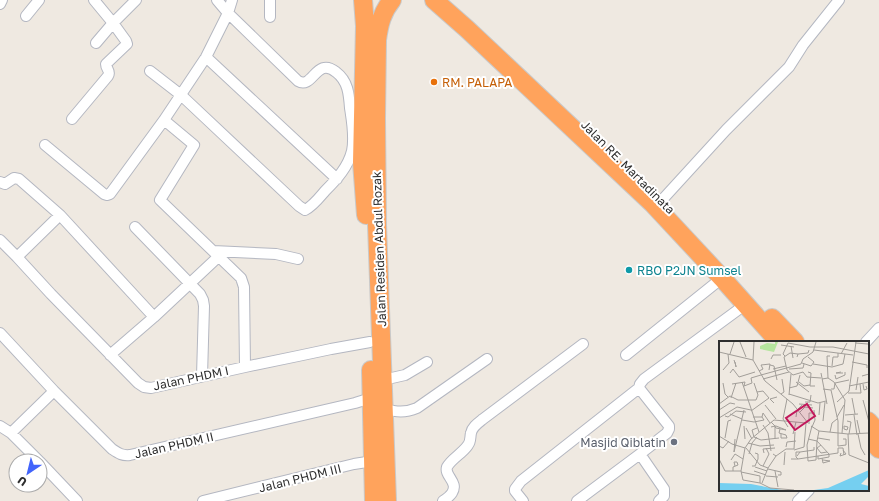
<svg xmlns="http://www.w3.org/2000/svg" width="879" height="501" font-family="'Golos Text',sans-serif">
	<style>
		.lines { fill: none; stroke-linecap: round; stroke-linejoin: round }
		.street-casing { stroke: #b4b7c1; stroke-width: 12 }
		.highway-casing { stroke: #c9c9c9; stroke-width: 20 }
		.street { stroke: #fff; stroke-width: 10 }
		.highway { stroke: #ffa35c; stroke-width: 18 }
		.food-dot { fill: #e8710a; stroke: #fff; stroke-width: 1.5 }
		.culture-dot { fill: #0f9aa8; stroke: #fff; stroke-width: 1.5 }
		.worship-dot { fill: #6b7280; stroke: #fff; stroke-width: 1.5 }
		.labels { text-anchor: middle; dominant-baseline: central; stroke-width: 4; stroke-linejoin: round; paint-order: stroke }
		.food-label { font-size: 12px; fill: #c56008; stroke: #fff; text-anchor: start }
		.street-label { font-size: 12px; fill: #2e2e2e; stroke: #fff }
		.culture-label { font-size: 12px; fill: #0d838f; stroke: #fff; text-anchor: start }
		.worship-label { font-size: 12px; fill: #5b616d; stroke: #fff; text-anchor: end }
		.inset-road { fill: none; stroke: #a29e99; stroke-width: 1 }
		.view { fill: #c2185b; fill-opacity: 0.15; stroke: #c2185b; stroke-width: 2 }
		.inset-edge { fill: none; stroke: #2e2e2e; stroke-width: 2 }
	</style>
	<rect width="100%" height="100%" fill="#efe9e1"/>
	<g class="lines">
		<defs>
			<path id="street" d="M 94,0 L 113,23 L 136,0
				M 270,0 L 270,17
				M 0,4 L 2,0
				M 26,16 L 39,0
				M 206,57 L 337,179
				M 150,71 L 181,95 L 299,206 L 305,210 C 313,206 319,198 325,191 C 337,179 348,167 352,151 C 355,137 352,121 350,108 C 349,94 348,81 336,72 C 316,56 313,90 298,81 L 228,13 L 217,0
				M 72,119 L 108,76 C 111,71 106,69 106,64 L 127,44 L 126,41 L 113,23 L 96,43
				M 164,120 L 194,145 L 160,200 L 241,278 L 244,287 L 245,367
				M 45,145 L 104,194 L 107,195 L 110,194 L 164,120 L 206,57 L 228,13 L 232,0
				M 0,182 L 5,184 L 14,178 L 19,179 L 60,215
				M 662,200 L 726,130 L 789,67 L 803,45 L 839,0
				M 135,227 L 200,294 L 203,300 L 204,306 L 202,376
				M 0,240 L 17,257 L 51,294 L 138,383 L 144,387 L 151,388 L 245,367 L 298,356 L 331,349 L 370,342
				M 213,251 L 276,254 L 298,259
				M 17,257 L 60,215 L 154,317
				M 0,333 L 54,391 L 112,449 C 118,453 122,456 130,455 L 355,403 L 371,398
				M 866,342 L 879,328
				M 110,355 L 154,317 L 218,257
				M 626,355 L 722,278
				M 383,380 L 405,375 L 427,362
				M 385,409 C 396,412 405,413 417,408 L 487,359
				M 0,426 L 11,433 L 39,461
				M 11,433 L 54,391
				M 640,454 L 664,489 L 664,496 L 659,501
				M 40,462 L 77,501
				M 203,501 L 354,464 L 373,461
				M 443,501 C 446,499 450,496 452,493 C 459,482 444,476 447,467 C 451,459 463,453 468,445 C 471,441 470,437 471,433 C 472,427 478,423 483,419 L 583,344
				M 523,501 L 515,491 L 515,489 L 521,481 L 639,388 L 640,384 L 644,379 L 746,304
				M 577,501 L 640,454 L 667,433 L 669,429 L 669,426 L 639,388
				M 798,501 L 809,490"/>
			<path id="highway" d="M 363,0 L 365,26 L 362,162 L 366,215
				M 434,0 L 467,29 L 653,204 L 722,278 L 779,342
				M 772,318 L 795,342
				M 371,370 L 374,501
				M 868,421 L 879,433
				M 868,437 L 879,449
				M 387,501 L 377,225 L 376,118 L 377,40 C 379,25 382,12 392,0"/>
		</defs>
		<use href="#street" class="street-casing"/>
		<use href="#highway" class="highway-casing"/>
		<use href="#street" class="street"/>
		<use href="#highway" class="highway"/>
	</g>
	<circle class="food-dot" cx="434" cy="82" r="4"/>
	<circle class="culture-dot" cx="629" cy="270" r="4"/>
	<circle class="worship-dot" cx="674" cy="442" r="4"/>
	<g class="labels">
		<g class="food-label">
			<text x="442" y="82">RM. PALAPA</text>
		</g>
		<g class="street-label">
			<text transform="translate(628 167) rotate(45)">Jalan RE. Martadinata</text>
			<text transform="translate(379 249) rotate(-92)">Jalan Residen Abdul Rozak</text>
			<text transform="translate(191 378) rotate(-12)">Jalan PHDM I</text>
			<text transform="translate(174 445) rotate(-13)">Jalan PHDM II</text>
			<text transform="translate(300 478) rotate(-14)">Jalan PHDM III</text>
		</g>
		<g class="culture-label">
			<text x="637" y="270">RBO P2JN Sumsel</text>
		</g>
		<g class="worship-label">
			<text x="666" y="442">Masjid Qiblatin</text>
		</g>
	</g>
	<g transform="translate(719 341)">
		<rect width="150" height="150" fill="#efe9e1"/>
		<path d="M 56,1 L 59,1 L 55,11 L 41,8 L 41,5 L 48,2 L 56,3 Z" fill="#b6e59e"/>
		<path d="M 150,129 L 150,135 L 142,143 L 150,145 L 150,149 L 95,149 L 109,147 ZM 0,142 L 32,143 L 63,149 L 0,149 Z" fill="#75cff0"/>
		<path class="inset-road" d="M 21,1 L 27,16M 136,2 L 149,3M 62,4 L 75,6M 72,5 L 74,17M 95,9 L 134,14M 0,11 L 34,19 L 46,40 L 74,63 L 89,82M 11,13 L 15,1M 79,13 L 89,12 L 90,9M 122,13 L 128,2M 66,15 L 64,13 L 69,2 L 91,6 L 114,6 L 150,13M 65,16 L 68,29 L 74,34 L 84,31 L 88,36 L 102,37M 65,16 L 71,12 L 79,13 L 78,16M 52,18 L 54,14 L 62,14M 15,19 L 17,25 L 17,26 L 16,21M 34,19 L 35,1M 133,21 L 148,24 L 148,27M 83,22 L 92,25 L 95,21 L 89,16M 94,23 L 113,26 L 124,23 L 126,13M 51,24 L 55,25 L 58,39M 113,25 L 114,16 L 119,16 L 119,12M 54,28 L 67,25M 70,28 L 84,27 L 85,23M 4,29 L 10,22 L 9,13M 40,30 L 44,28 L 42,24 L 51,23 L 50,29M 89,31 L 92,32 L 91,45 L 96,45M 122,31 L 117,32 L 124,32M 11,32 L 14,28 L 20,36M 102,32 L 108,63M 42,34 L 82,23 L 84,18 L 94,11 L 97,1M 116,34 L 117,38 L 126,34 L 126,31M 143,35 L 150,33 L 150,39M 20,36 L 36,31M 109,37 L 108,15 L 111,15M 44,38 L 70,31M 103,38 L 109,37 L 115,41 L 126,59 L 123,92M 23,41 L 40,91M 77,41 L 90,51M 80,41 L 85,45 L 91,44M 4,42 L 6,53 L 9,56M 13,43 L 26,41 L 25,45M 144,43 L 145,49 L 148,48 L 147,45M 25,45 L 33,42 L 32,37 L 42,34M 130,45 L 150,41M 70,47 L 78,45 L 81,34M 104,48 L 112,49 L 119,80 L 119,105 L 127,104 L 127,98 L 124,98M 112,48 L 115,48 L 116,42 L 130,39M 137,49 L 139,36M 38,51 L 44,50 L 50,57M 129,52 L 142,52 L 141,43M 62,53 L 65,51 L 63,38M 70,53 L 99,62 L 107,60M 70,54 L 72,33M 12,57 L 17,42M 133,57 L 136,73M 68,58 L 64,78 L 69,86M 144,59 L 150,81M 86,61 L 91,61 L 92,54M 118,61 L 130,50 L 137,1M 55,62 L 51,58 L 58,56M 0,63 L 11,55 L 19,59 L 37,59 L 39,54 L 35,42M 80,63 L 93,64M 46,64 L 57,78M 0,69 L 11,62 L 16,63M 32,70 L 50,57M 81,71 L 86,66 L 94,67M 11,73 L 23,78M 100,74 L 101,62M 126,74 L 139,73M 135,74 L 138,94M 6,75 L 9,76 L 17,70 L 27,71M 34,76 L 43,76 L 44,72 L 51,82M 77,76 L 78,69 L 83,64M 118,76 L 125,64M 0,77 L 18,66 L 32,69M 23,79 L 35,81M 138,79 L 141,93M 104,80 L 106,61M 128,80 L 132,81 L 130,93M 35,81 L 45,79 L 43,76M 52,81 L 56,85 L 56,86 L 57,87 L 67,89 L 57,85 L 56,85 L 52,86M 90,83 L 90,72 L 93,72M 44,84 L 49,92 L 52,110M 25,85 L 26,98M 56,85 L 56,98M 92,85 L 100,90 L 129,93 L 150,92M 93,85 L 88,104 L 89,120 L 97,119 L 98,100 L 110,113M 93,86 L 96,79 L 95,69M 27,87 L 33,98M 61,88 L 60,92 L 67,94 L 68,97 L 62,97 L 62,93M 125,88 L 125,85 L 129,86 L 128,89 L 125,88M 111,91 L 113,82 L 118,78M 74,93 L 77,81M 129,93 L 130,114 L 150,122M 139,93 L 142,107 L 146,114M 0,95 L 13,103 L 26,107M 35,96 L 42,99 L 60,97M 35,96 L 33,89 L 38,87M 6,97 L 9,80 L 12,79M 99,97 L 111,99M 89,98 L 98,100 L 100,90M 29,102 L 41,105 L 55,104M 102,104 L 98,107 L 102,112 L 108,111M 0,105 L 4,107 L 10,100M 67,106 L 68,101 L 77,100M 27,107 L 41,124 L 49,127 L 43,142M 75,109 L 85,106 L 87,82M 15,111 L 25,69M 15,111 L 16,98M 81,111 L 95,109 L 95,106M 45,112 L 44,108 L 56,107M 119,112 L 119,107 L 124,107 L 125,114M 122,112 L 121,115 L 127,113 L 124,109M 30,113 L 33,102 L 38,96M 57,115 L 67,108 L 75,108 L 76,91M 99,115 L 99,118 L 110,116 L 110,113M 103,117 L 104,122 L 111,120 L 104,119M 0,118 L 6,130 L 22,130 L 26,107 L 32,98 L 55,79 L 87,82M 72,118 L 79,118 L 77,116 L 77,111 L 81,111 L 78,115M 79,118 L 119,112M 12,119 L 16,113 L 24,118M 65,124 L 66,111M 33,125 L 36,125 L 39,118 L 39,113 L 36,112M 44,125 L 50,113 L 47,107M 36,126 L 48,130M 49,127 L 57,115 L 54,113M 49,128 L 62,131 L 62,134 L 59,134M 14,130 L 14,126 L 19,124 L 18,121 L 15,121 L 16,125M 22,130 L 24,139 L 41,142 L 51,147 L 75,149M 35,130 L 47,134M 56,130 L 59,146M 22,131 L 41,135 L 41,142M 47,135 L 59,136"/>
		<path class="view" d="M 88,63 L 96,75 L 76,89 L 67,77 Z"/>
		<rect width="150" height="150" class="inset-edge"/>
	</g>
	<g transform="translate(28 473) rotate(215)"><circle r="19" fill="#ffffff" stroke="#ababab"/>
	<path d="M0-3L7 15L0 10L-7 15Z" fill="#4264fb"/>
	<text y="-6" font-size="11" font-weight="bold" text-anchor="middle" fill="#2e2e2e">U</text>
	</g>
</svg>
